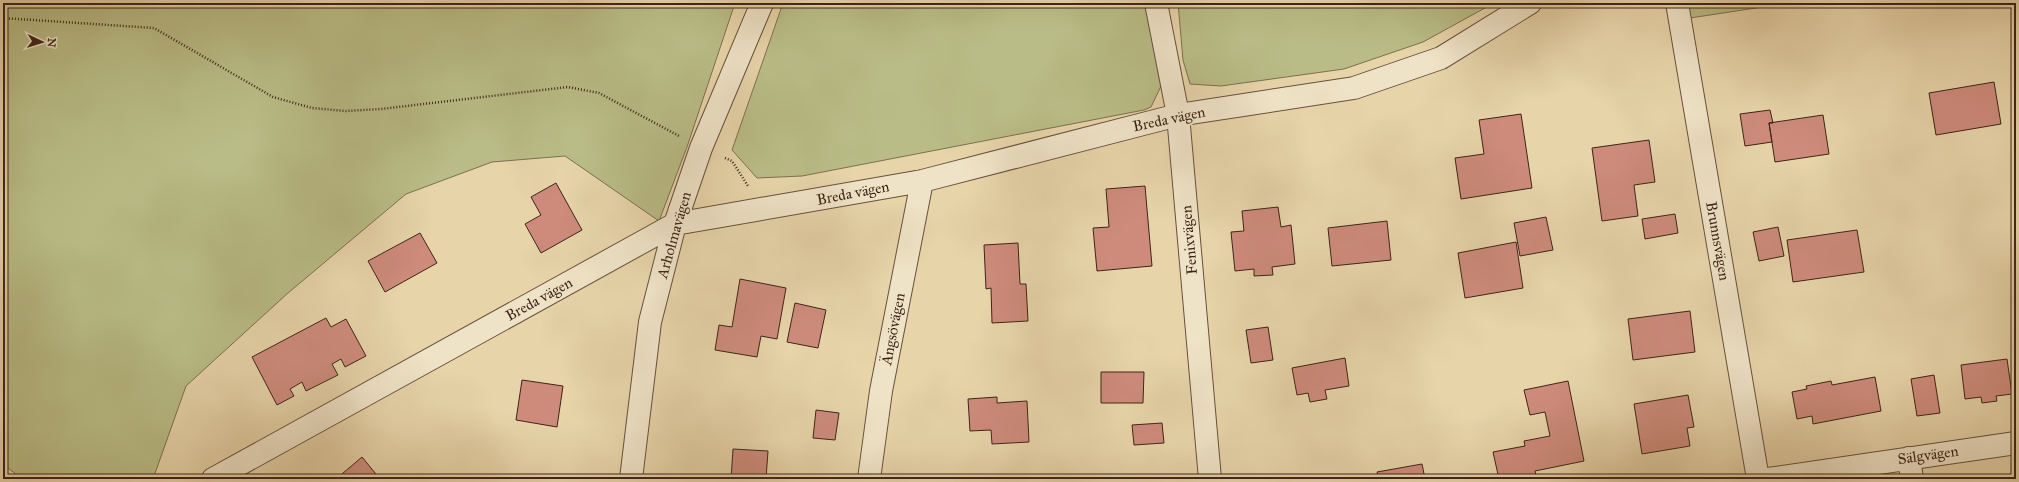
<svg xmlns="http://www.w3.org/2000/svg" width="2019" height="482" font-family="'IM FELL Great Primer',serif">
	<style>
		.green { fill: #b9bc86; stroke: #7c704f }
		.building { fill: #ce8b7c; stroke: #3e2418 }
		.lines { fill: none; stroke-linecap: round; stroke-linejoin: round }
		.street-casing { stroke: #68503c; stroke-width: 24 }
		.path { stroke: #3e2418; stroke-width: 2.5; stroke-dasharray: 1 2; stroke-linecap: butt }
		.street { stroke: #efe3c7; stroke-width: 22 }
		.labels { text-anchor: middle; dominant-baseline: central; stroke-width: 4; stroke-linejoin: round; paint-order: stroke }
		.street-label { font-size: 15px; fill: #3e2418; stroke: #efe3c7 }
	</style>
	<rect width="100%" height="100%" fill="#e7d4a9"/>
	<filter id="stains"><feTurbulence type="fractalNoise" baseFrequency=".005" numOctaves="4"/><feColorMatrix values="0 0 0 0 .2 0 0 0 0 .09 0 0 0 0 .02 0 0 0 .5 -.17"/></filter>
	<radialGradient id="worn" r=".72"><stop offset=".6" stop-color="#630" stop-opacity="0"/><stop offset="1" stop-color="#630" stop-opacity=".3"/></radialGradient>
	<path class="green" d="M 3,3 L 735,3 L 687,147 L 659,221 L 565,156 L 492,162 L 406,194 L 288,293 L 186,386 L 153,479 L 22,479 L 3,464 Z
		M 783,3 L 1147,3 L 1162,84 L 1151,107 L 1144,110 L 802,176 L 757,178 L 732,150 Z
		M 1178,3 L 1494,3 L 1423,42 L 1344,69 L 1221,86 L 1190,84 L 1183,60 Z
		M 1687,3 L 1789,3 L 1690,18 Z"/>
	<path class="building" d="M 1994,82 L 2001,124 L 1936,135 L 1929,93 Z
		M 1770,110 L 1773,123 L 1769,123 L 1772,142 L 1745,146 L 1740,114 Z
		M 1521,114 L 1532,188 L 1461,199 L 1455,158 L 1484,154 L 1479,120 Z
		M 1823,115 L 1829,154 L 1775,162 L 1769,123 Z
		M 1649,140 L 1655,182 L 1634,185 L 1638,216 L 1602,221 L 1592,148 Z
		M 556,183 L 582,230 L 541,253 L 525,224 L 541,215 L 531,197 Z
		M 1145,186 L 1152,266 L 1097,271 L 1093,228 L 1109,227 L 1106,189 Z
		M 1278,207 L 1281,227 L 1291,225 L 1295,264 L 1272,267 L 1273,275 L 1254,276 L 1254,269 L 1235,271 L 1231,232 L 1244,231 L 1242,211 Z
		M 1675,214 L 1678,233 L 1645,239 L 1642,219 Z
		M 1546,217 L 1553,250 L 1520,256 L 1514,223 Z
		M 1387,221 L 1391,260 L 1332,266 L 1328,228 Z
		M 1778,227 L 1784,256 L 1759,261 L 1753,232 Z
		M 1857,230 L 1864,272 L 1793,282 L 1787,240 Z
		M 420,233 L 437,263 L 385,292 L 368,261 Z
		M 1516,242 L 1523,288 L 1465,298 L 1458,253 Z
		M 1018,243 L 1020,284 L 1026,284 L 1028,321 L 992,323 L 991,288 L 986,289 L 984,245 Z
		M 740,279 L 786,288 L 777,339 L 761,336 L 757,357 L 715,350 L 719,325 L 732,327 Z
		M 795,303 L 826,310 L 818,348 L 787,342 Z
		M 1690,311 L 1695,352 L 1633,360 L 1628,319 Z
		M 326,318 L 331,327 L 346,319 L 366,356 L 345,367 L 341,359 L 332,364 L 338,375 L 306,391 L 302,382 L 290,389 L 294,396 L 277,405 L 252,357 Z
		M 1268,327 L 1273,360 L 1251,363 L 1246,330 Z
		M 1345,358 L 1349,386 L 1325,390 L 1327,399 L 1310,402 L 1308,393 L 1297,395 L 1292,368 Z
		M 2007,359 L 2012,394 L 1996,396 L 1997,401 L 1982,403 L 1981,397 L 1965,399 L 1961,365 Z
		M 1101,372 L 1144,372 L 1143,403 L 1101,403 Z
		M 1934,375 L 1940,413 L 1917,416 L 1911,379 Z
		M 1875,377 L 1881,411 L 1813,424 L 1812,416 L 1797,419 L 1792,392 L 1807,389 L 1806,386 L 1831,381 L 1832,385 Z
		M 522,380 L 563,386 L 557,427 L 516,420 Z
		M 1568,381 L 1584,461 L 1535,471 L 1537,479 L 1499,479 L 1493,452 L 1525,446 L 1524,441 L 1550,436 L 1545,412 L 1530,415 L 1524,390 Z
		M 1688,395 L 1694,427 L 1687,428 L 1690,446 L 1642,454 L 1634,404 Z
		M 997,397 L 997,403 L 1027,401 L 1029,442 L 992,444 L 991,430 L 970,431 L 968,399 Z
		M 816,410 L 839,413 L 835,440 L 813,438 Z
		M 1162,423 L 1164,443 L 1134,445 L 1132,425 Z
		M 733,449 L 768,451 L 766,479 L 731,479 Z
		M 362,457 L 380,479 L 336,479 Z
		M 1422,464 L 1425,479 L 1379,479 L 1377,472 Z
		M 1322,476 L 1322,479 L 1303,479 Z"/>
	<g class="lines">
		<defs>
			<path id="street" d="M 1156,3 L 1178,115 L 1210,479
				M 1677,3 L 1758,479
				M 1909,458 L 1912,479
				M 213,479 L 675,224 L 922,181 L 1178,115 L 1354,88 L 1441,58 L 1530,3
				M 631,479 L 650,322 L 675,224 L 701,148 L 762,3
				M 869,479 L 881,391 L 922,181
				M 1768,479 L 2016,443"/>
		</defs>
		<use href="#street" class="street-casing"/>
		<path class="path" d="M 1554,7 L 1562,3
			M 3,18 L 154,28 L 273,97 L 312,108 L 346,111 L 381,109 L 568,87 L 599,93 L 679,136
			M 725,158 L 732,161 L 748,186"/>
		<use href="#street" class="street"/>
	</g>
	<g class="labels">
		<g class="street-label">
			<text transform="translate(1169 119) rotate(-12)">Breda vägen</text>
			<text transform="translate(853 193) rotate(-11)">Breda vägen</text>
			<text transform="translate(674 235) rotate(-74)">Arholmavägen</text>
			<text transform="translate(1189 240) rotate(-95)">Fenixvägen</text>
			<text transform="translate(1718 241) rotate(80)">Brunnsvägen</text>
			<text transform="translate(539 299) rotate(-29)">Breda vägen</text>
			<text transform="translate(893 329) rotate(-79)">Ängsövägen</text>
			<text transform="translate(1928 455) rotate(-8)">Sälgvägen</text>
		</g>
	</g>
	<rect width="2019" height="482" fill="none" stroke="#e7d4a9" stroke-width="16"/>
	<rect x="4" y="4" width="2011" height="474" fill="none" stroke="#3e2418" stroke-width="2"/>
	<rect x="8" y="8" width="2003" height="466" fill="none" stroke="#3e2418"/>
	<g transform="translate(42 42) rotate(94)" stroke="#efe3c7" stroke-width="3" paint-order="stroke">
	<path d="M0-3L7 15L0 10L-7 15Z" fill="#3e2418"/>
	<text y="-6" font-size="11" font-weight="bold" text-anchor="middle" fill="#3e2418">N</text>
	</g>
	<rect width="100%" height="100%" filter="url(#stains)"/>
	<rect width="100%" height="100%" fill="url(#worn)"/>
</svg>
